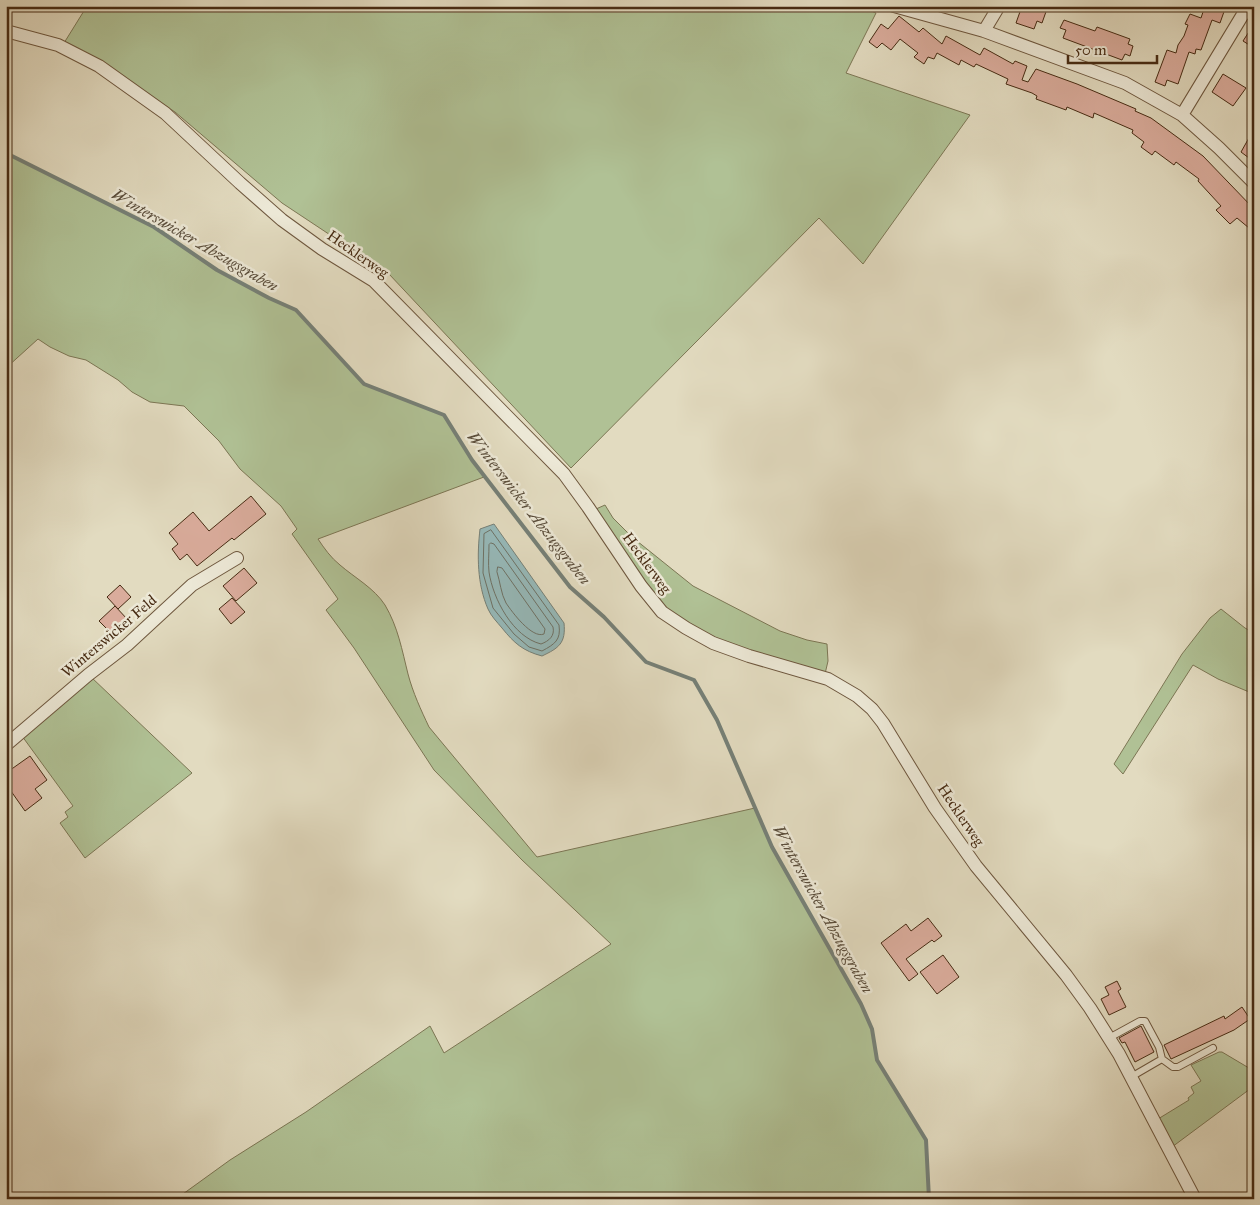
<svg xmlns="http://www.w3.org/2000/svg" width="1260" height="1205" font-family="'IM FELL Great Primer',serif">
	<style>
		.green { fill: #b0c195; stroke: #7c7654 }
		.water { fill: #96b9b9; stroke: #768077 }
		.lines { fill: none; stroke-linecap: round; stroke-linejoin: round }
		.shore { stroke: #6e7266; stroke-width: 1 }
		.stream { stroke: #768077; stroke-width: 4 }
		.building { fill: #daac9c; stroke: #472b13 }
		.service-casing { stroke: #6e573e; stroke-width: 8 }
		.minor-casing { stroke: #6e573e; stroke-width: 14 }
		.service { stroke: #ece8d6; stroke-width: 6 }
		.minor { stroke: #ece8d6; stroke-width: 12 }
		.labels { text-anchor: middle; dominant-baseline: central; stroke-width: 5; stroke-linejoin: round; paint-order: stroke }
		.street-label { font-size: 15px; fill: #472b13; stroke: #ece8d6 }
		.water-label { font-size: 16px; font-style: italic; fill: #5b4e3c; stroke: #ece8d6 }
	</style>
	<rect width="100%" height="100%" fill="#e2dbc0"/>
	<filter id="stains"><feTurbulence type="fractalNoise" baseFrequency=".004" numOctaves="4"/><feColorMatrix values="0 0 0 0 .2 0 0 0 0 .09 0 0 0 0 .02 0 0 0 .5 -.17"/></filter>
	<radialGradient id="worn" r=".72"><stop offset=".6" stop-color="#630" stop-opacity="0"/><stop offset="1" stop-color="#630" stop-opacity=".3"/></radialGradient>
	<path class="green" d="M 87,6 L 859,6 L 876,13 L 846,73 L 970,115 L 863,264 L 819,218 L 571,468 L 389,274 L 282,203 L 175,112 L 102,64 L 64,43 Z
		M 6,153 L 154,227 L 217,270 L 269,298 L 296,310 L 364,384 L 444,415 L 472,460 L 484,477 L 318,539 C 324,548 331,558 340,565 C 355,578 374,588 385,605 C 398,627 402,650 408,674 C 413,693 421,710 429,727 L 537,857 L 755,808 L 772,847 L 861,1004 L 872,1029 L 877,1060 L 926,1140 L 929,1199 L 176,1199 L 230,1160 L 306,1112 L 430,1026 L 444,1053 L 611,944 L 522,860 L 434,770 L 354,648 L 326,610 L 338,599 L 292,534 L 297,529 L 281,506 L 240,469 L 219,441 L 184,406 L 150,402 L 132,392 L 118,380 L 86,360 L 69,356 L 50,347 L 38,339 L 6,368 Z
		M 605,505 L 613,518 L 632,537 L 693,586 L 780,631 L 807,640 L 827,644 L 828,661 L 825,674 L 725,644 L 682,621 L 657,600 L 596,509 Z
		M 1221,609 L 1245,628 L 1254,633 L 1254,694 L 1218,679 L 1193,665 L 1123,774 L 1114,764 L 1182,654 L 1210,618 Z
		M 91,677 L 192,773 L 85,858 L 60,823 L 68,817 L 65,812 L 73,806 L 22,736 Z
		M 1219,1052 L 1222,1052 L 1254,1071 L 1254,1086 L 1172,1147 L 1158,1119 L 1189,1100 L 1188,1098 L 1194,1093 L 1191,1087 L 1201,1081 L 1191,1065 Z"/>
	<path class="water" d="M 494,524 L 564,623 C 566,643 559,648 542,656 C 523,651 514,643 502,628 C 497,622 491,616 488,609 C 477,584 477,555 480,529 Z"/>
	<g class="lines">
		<path class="shore" d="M 491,530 L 559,625 C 561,640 555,644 542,651 L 529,647 L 514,634 L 493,608 L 483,573 L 484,534 Z
			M 491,543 L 494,544 L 553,627 C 555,636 549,641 541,644 C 513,637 493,599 489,572 C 488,564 489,554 489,545 Z
			M 498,567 L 502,568 L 545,629 L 544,634 C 532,639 512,612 506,603 C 501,594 500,581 497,572 Z"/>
		<path class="stream" d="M 6,153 L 154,227 L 217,270 L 269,298 L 296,310 L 364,384 L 444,415 L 472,460 L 570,587 L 604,617 L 646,662 L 694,680 L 717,720 L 772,847 L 861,1004 L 872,1029 L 877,1060 L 926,1140 L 929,1199"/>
	</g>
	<path class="building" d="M 1022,6 L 1048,6 L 1042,23 L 1037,21 L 1034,29 L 1016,23 Z
		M 1205,6 L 1226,6 L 1220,23 L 1212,20 L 1201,50 L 1196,49 L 1195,54 L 1189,52 L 1178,84 L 1167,80 L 1165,86 L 1155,82 L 1167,50 L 1176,53 L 1178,45 L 1184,36 L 1188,25 L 1185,24 L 1190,14 L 1201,18 Z
		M 899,16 L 919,32 L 923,28 L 942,44 L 946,36 L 980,55 L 984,48 L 1013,64 L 1015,61 L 1027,66 L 1022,80 L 1028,82 L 1036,69 L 1077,84 L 1136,109 L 1135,111 L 1151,118 L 1203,156 L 1254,209 L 1254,223 L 1249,228 L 1237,218 L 1230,224 L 1216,210 L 1221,206 L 1198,181 L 1199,179 L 1176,162 L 1174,165 L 1155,151 L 1152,155 L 1141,147 L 1144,142 L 1132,133 L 1133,130 L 1094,113 L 1093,118 L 1067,107 L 1066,110 L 1036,99 L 1037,96 L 1032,93 L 1006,84 L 1008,79 L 976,64 L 974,67 L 961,60 L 959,65 L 937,53 L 934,59 L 928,57 L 924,64 L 914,57 L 918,53 L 900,39 L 891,50 L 882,43 L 877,48 L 869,42 L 881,24 L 888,29 Z
		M 1064,20 L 1095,31 L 1097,27 L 1130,39 L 1128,44 L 1133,46 L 1130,56 L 1125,54 L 1122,60 L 1063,38 L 1066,30 L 1060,28 Z
		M 1254,24 L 1254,48 L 1243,41 Z
		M 1223,74 L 1246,88 L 1233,106 L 1212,92 Z
		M 1254,129 L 1254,154 L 1252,153 L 1249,158 L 1241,152 Z
		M 251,496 L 266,514 L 234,540 L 232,538 L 197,566 L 187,554 L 180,560 L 172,549 L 178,544 L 169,533 L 193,512 L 209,531 Z
		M 244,568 L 257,583 L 236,601 L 223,586 Z
		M 120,585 L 131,597 L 118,609 L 107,597 Z
		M 232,598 L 245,612 L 231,624 L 219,609 Z
		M 115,606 L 128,620 L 121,630 L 118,630 L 113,635 L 99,621 Z
		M 30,756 L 47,780 L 35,789 L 42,798 L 25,811 L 6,784 L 6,773 Z
		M 928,918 L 942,936 L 934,942 L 932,940 L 906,959 L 918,974 L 909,981 L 881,943 L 906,924 L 911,931 Z
		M 943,955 L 959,977 L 937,994 L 920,972 Z
		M 1117,981 L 1121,989 L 1118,991 L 1126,1007 L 1109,1015 L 1101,999 L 1109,995 L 1105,987 Z
		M 1242,1007 L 1250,1019 L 1234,1030 L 1171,1059 L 1164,1045 L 1224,1016 L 1225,1019 Z
		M 1141,1026 L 1154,1052 L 1135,1062 L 1125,1042 L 1122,1043 L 1119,1038 Z"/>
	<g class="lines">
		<defs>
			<path id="service" d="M 1244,13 L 1254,19
				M 1109,1038 L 1140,1021 L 1145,1021 L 1159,1047 L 1162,1059
				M 1131,1077 L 1162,1059 L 1173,1067 L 1178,1067 L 1213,1048"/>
			<path id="minor" d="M 894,6 L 984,31 L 1125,83 L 1182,115 L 1219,148 L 1254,183
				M 6,31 L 58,45 L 99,66 L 165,113 L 240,183 L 282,220 L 322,249 L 374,281 L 564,474 L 588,507 L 641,586 L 662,612 L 686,628 L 713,643 L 749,656 L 828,679 L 857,696 L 872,709 L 883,723 L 935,808 L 976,866 L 1066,975 L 1090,1008 L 1119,1054 L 1195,1199
				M 984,31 L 999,6
				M 1182,115 L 1248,6
				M 6,745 L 88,675 L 127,645 L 192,585 L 237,558"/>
		</defs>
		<use href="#service" class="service-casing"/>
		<use href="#minor" class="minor-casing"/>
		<use href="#service" class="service"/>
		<use href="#minor" class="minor"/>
	</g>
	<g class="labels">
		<g class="street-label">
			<text transform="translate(358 254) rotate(35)">Hecklerweg</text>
			<text transform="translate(647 563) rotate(54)">Hecklerweg</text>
			<text transform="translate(109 636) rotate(-40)">Winterswicker Feld</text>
			<text transform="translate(961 815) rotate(56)">Hecklerweg</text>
		</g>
		<g class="water-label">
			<text transform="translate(195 240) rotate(30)">Winterswicker Abzugsgraben</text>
			<text transform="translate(529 508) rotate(52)">Winterswicker Abzugsgraben</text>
			<text transform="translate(823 909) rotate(61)">Winterswicker Abzugsgraben</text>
		</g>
	</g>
	<rect width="1260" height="1205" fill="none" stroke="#e2dbc0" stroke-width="25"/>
	<rect x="8" y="8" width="1245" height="1190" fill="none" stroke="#472b13" stroke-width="2.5"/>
	<rect x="12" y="12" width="1235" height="1180" fill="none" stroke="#472b13"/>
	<path d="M1068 55v8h89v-8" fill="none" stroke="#472b13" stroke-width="2.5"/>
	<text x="1075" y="55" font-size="15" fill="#472b13" stroke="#ece8d6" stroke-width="4" paint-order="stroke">50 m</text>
	<rect width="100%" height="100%" filter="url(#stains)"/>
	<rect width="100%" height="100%" fill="url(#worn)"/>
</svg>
